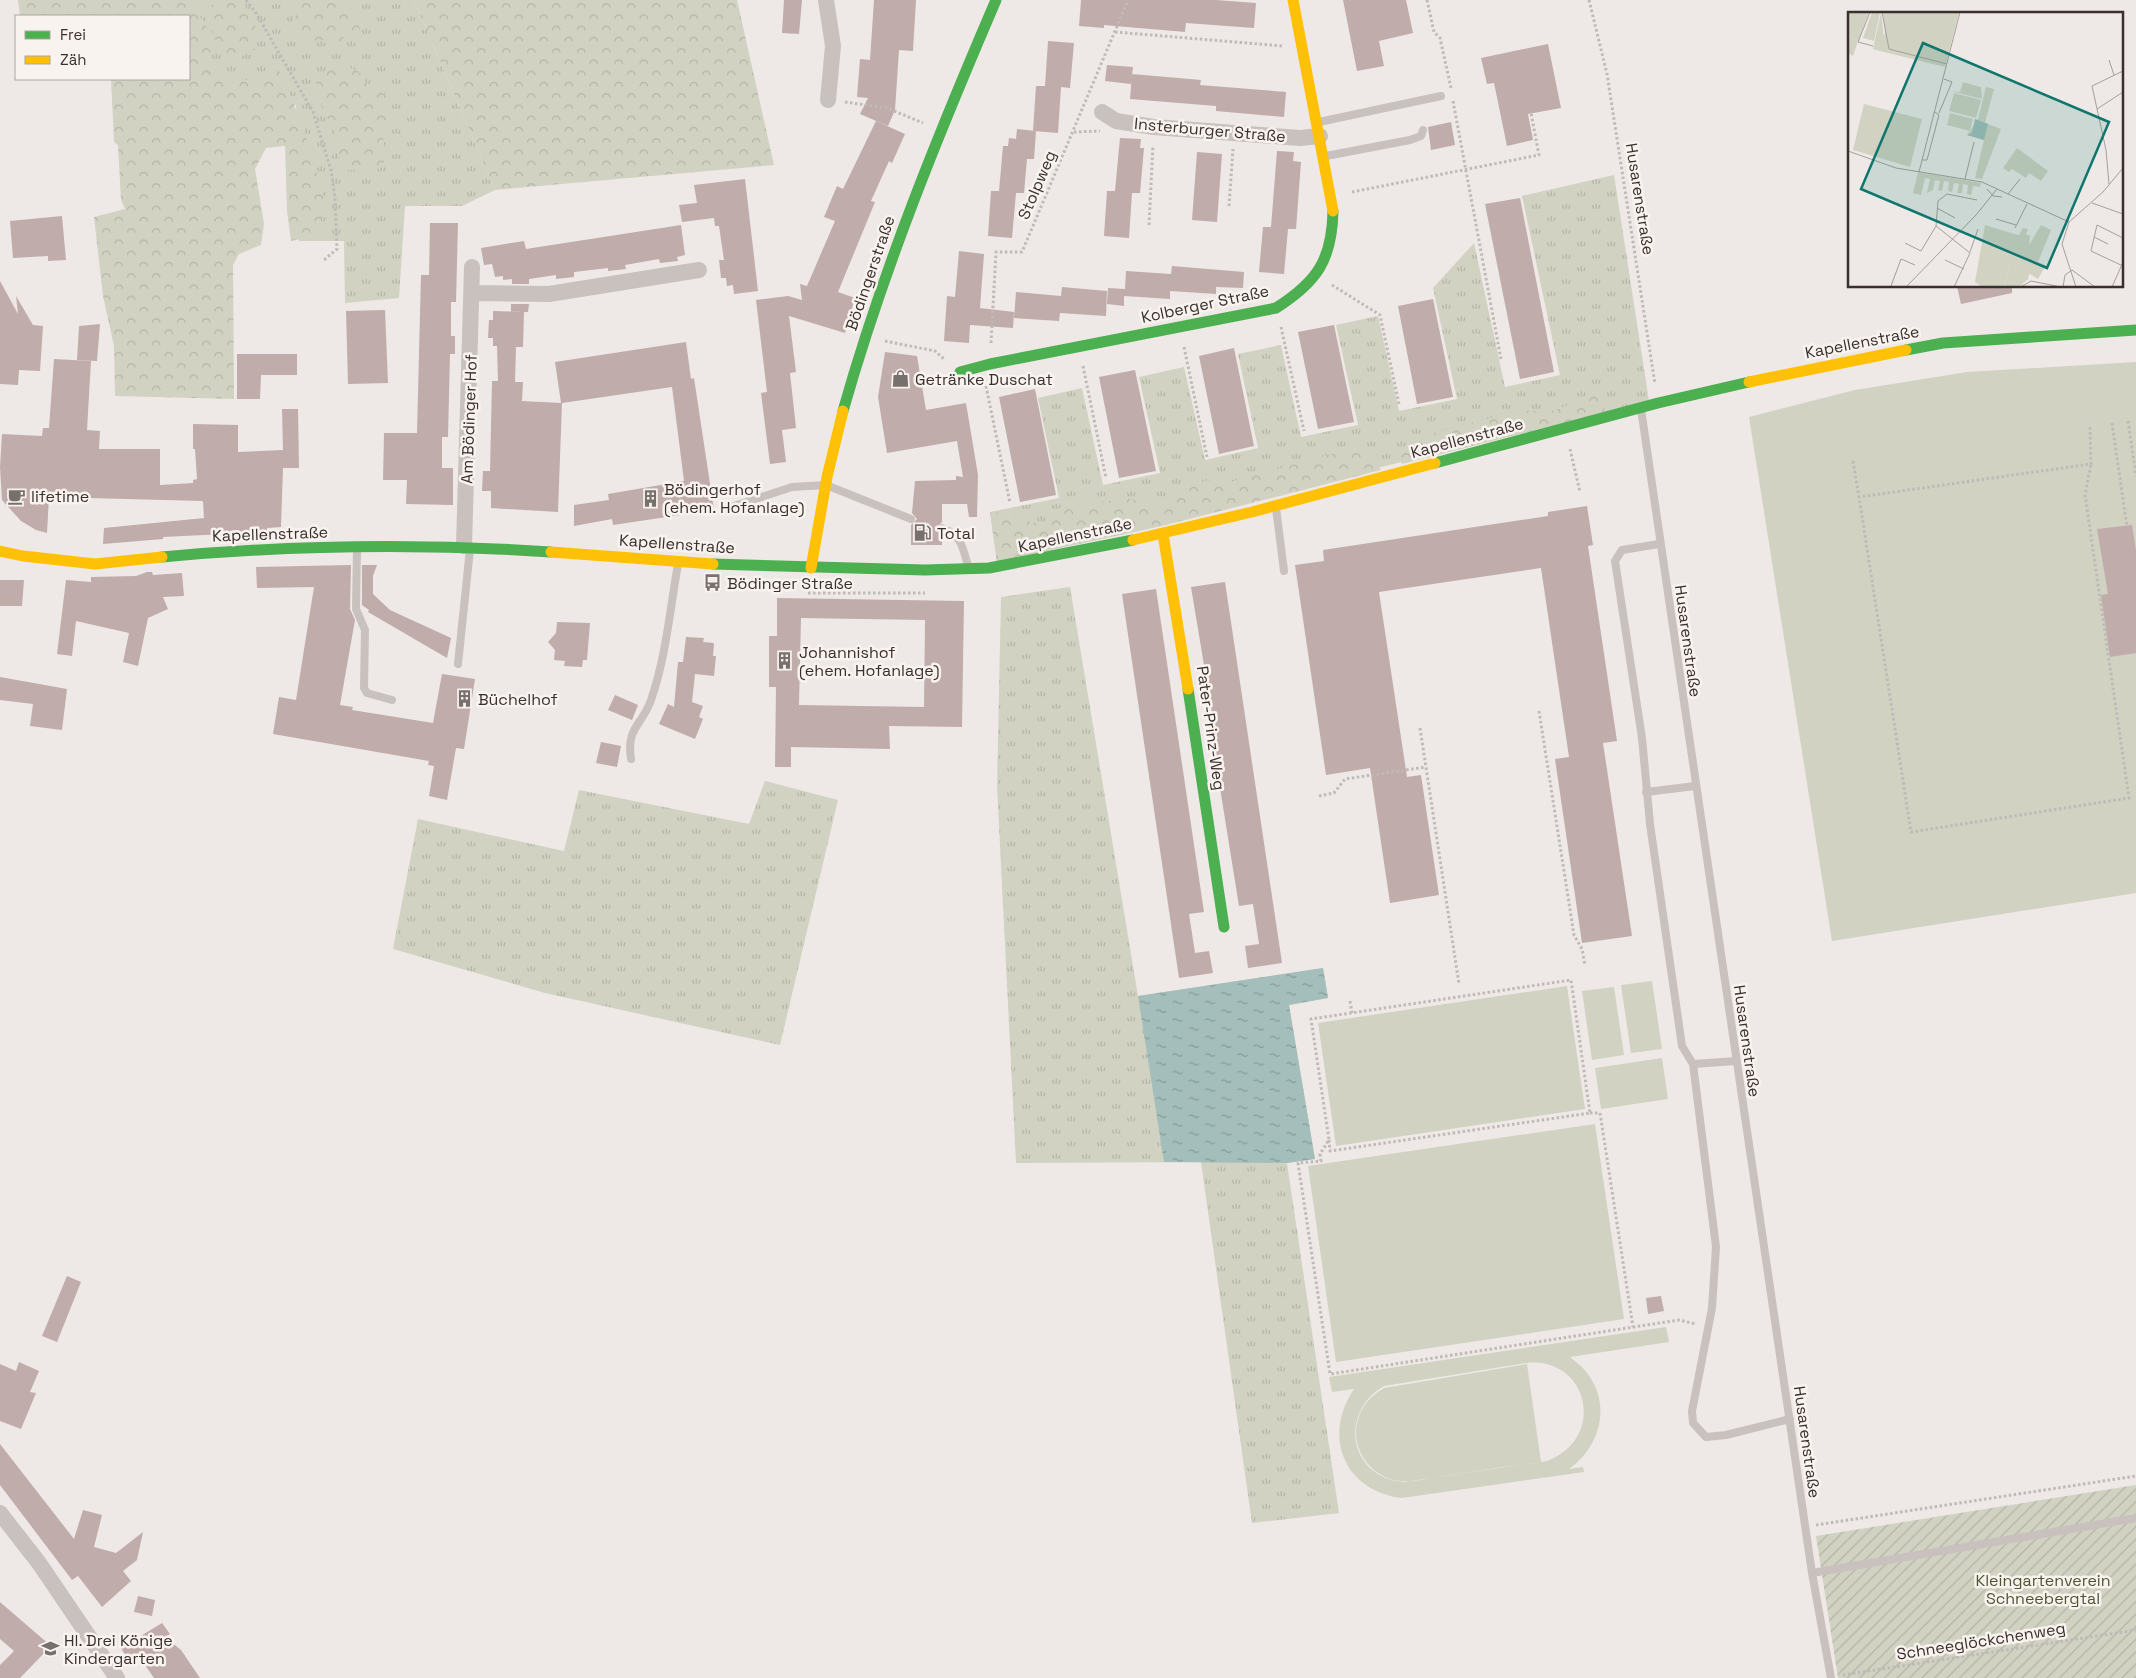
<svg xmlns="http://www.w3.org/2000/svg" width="2136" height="1678" font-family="'Space Grotesk',sans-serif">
  <defs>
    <pattern id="grass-tufts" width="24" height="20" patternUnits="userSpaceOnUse" patternTransform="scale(1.25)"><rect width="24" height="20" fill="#d1d2c2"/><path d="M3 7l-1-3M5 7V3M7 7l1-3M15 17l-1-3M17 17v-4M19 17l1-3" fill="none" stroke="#b4b5a7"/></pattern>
    <pattern id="forest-crowns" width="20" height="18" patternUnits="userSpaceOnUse" patternTransform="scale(1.25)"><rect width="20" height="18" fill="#d1d2c2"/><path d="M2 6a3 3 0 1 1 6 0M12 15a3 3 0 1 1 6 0" fill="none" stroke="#b4b5a7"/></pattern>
    <pattern id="garden-furrows" width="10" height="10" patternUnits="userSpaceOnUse" patternTransform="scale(1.25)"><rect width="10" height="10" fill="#d1d2c2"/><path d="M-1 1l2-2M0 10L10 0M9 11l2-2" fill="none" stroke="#b4b5a7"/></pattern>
    <pattern id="water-ripples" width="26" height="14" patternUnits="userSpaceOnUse" patternTransform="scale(1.25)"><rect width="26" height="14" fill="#a4bebb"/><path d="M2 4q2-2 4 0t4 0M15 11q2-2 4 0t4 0" fill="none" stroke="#879b98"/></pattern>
  </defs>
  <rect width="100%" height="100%" fill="#eee9e6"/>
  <!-- grass -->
  <path fill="url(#grass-tufts)" d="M174,0H414L495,190L462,206H405L399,298L345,303L344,241H299L296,105L198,110L189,16Z
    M1614,175L1649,401L997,562L990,512L1059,498L1038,398L1082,388L1103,485L1160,473L1139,377L1184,367L1205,460L1258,448L1238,354L1281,345L1301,437L1358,425L1336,325L1378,316L1399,411L1457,399L1433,288L1474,243L1505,387L1560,375L1522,196Z
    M1070,587L1138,996L1323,968L1328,998L1289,1005L1315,1159L1287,1163L1339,1513L1252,1523L1201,1162L1016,1163L997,786L1001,597Z
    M765,781L838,800L780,1045L545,993L393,949L418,819L564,851L579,790L749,824Z"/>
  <!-- forest -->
  <path fill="url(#forest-crowns)" d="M18,0H192L198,13L208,29L209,47L215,69L221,77C237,74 232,79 244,80C255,81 266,73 275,69L282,73L304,131L324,197L319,235L291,241L287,211L285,146L266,148L255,169L264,224L261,245L239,254L233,265L234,399L115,396L114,346L103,296L94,217L125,209L121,200L118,145L114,142L111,79H189V16H20Z
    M213,0H241L244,3L258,33L255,49C233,66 216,53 212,27C211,18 214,9 213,0Z
    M294,0H345L347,9L355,13L361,33L355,38L349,32L341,33L346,44L338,48L325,40L307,41L292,22L299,9Z
    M414,0H737L774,165L495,190Z
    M349,67L358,71L368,86L386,94L388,117L383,138L386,156L382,167L374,170H348L339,163V142L317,97L316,77L328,70Z
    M1596,394L1606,412L1402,464L1398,457L1429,434L1521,410L1550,412Z
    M1354,448L1377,463L1381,470L1162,526L997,562L990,512L1022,514L1031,523L1051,521L1061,506L1129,499L1161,505C1181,492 1201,473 1226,483Z"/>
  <!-- garden -->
  <path fill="url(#garden-furrows)" d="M2136,1485V1678H1838L1816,1536Z"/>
  <!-- pitch -->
  <path fill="#d1d2c2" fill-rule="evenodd" d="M2136,362V893L1832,941L1749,417L1855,390L1967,372Z
    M1652,981L1662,1049L1631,1053L1621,985Z
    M1567,986L1585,1109L1336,1146L1318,1023Z
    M1614,987L1624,1055L1592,1060L1582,991Z
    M1662,1058L1668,1099L1601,1109L1595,1068Z
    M1595,1124L1624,1319L1336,1362L1308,1166Z
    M1666,1327L1669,1342L1570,1357C1576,1362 1583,1367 1587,1373C1612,1405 1600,1447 1569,1469L1583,1467L1584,1472L1402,1498C1344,1491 1322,1436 1354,1389L1332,1392L1329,1377ZM1526,1363C1589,1356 1607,1439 1547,1461L1404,1482C1349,1478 1338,1413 1384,1386Z
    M1527,1364L1541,1462C1509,1466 1476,1471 1443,1476C1428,1478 1410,1484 1394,1480C1373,1475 1357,1456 1356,1434C1356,1413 1367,1398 1384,1388Z"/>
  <!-- water -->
  <path fill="url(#water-ripples)" d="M1323,968L1328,998L1289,1005L1315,1159L1287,1163L1164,1162L1138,996Z"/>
  <!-- building -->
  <path fill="#c0acaa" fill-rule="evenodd" d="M784,0H802L799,34L782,33Z
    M874,0H916L913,51L899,50L895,110L888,126L860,114L868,98L857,97L860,59L870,60Z
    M1081,0H1216L1256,3L1254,28L1186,23L1185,32L1104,25V28L1079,26Z
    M1343,0H1406L1413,33L1379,41L1384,66L1357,71Z
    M1048,41L1074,43L1070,88L1061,87L1058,133L1033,131L1036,86H1045Z
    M1548,44L1561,108L1528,114L1533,140L1507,146L1494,83L1487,84L1481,58Z
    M1107,65L1133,67L1131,84L1105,81Z
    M1132,74L1201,80L1200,85L1286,92L1284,117L1216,111V106L1130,99Z
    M876,121L905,134L892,163L889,161L871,201L875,202L838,292L855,298L852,308L845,333L789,316L796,372L790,373L796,428L782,430L786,462L770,464L761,393L767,392L756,300L788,296L802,300L800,284L807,286L835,221L824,217L837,186L843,189Z
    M1451,122L1455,145L1431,150L1428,127Z
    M1017,129L1036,131L1034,159H1027L1024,193H1016L1012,238L988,236L991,191H999L1003,146H1008L1009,138L1016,139Z
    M1120,138L1141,139L1140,148H1144L1140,193H1132L1129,238L1104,236L1107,191H1115Z
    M1277,151L1294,152L1293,161L1301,162L1296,229H1288L1284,274L1259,272L1263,227H1271Z
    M1197,152L1222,154L1217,222L1192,220Z
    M745,179L758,291L734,294L733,285L727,286L726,278H721L719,260H724L719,226H715L714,218L682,222L679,205L697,203L694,185Z
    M1520,198L1554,372L1520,379L1485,204Z
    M62,216L66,260L48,261V256L13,258L10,221Z
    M430,223H458L456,302H451V336H455V354H450L448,437H442V468H453V505L406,504L407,480H383L384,433H417L421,275H429Z
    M681,225L685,255L677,257L678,261L660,263L659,259L625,265L626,269L608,271V268L574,272V277L556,279V275L529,279V284H512V279L503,280V276L495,277L492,264L484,265L481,248L524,241L526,249Z
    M959,251L984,254L980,308L1014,312L1013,328L970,325L969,343L944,341L947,296L955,297Z
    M1172,266L1244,272L1243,288L1216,287V294L1170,291V299L1124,296V306L1107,304L1108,288L1125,289L1126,271L1171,274Z
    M0,281L18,314L16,296L33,325L43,326L40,371L19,370L18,385L0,384Z
    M1957,286H2012V293L1961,304Z
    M1062,287L1107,291L1106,316L1060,313L1059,321L1014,318L1016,292L1061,296Z
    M1433,299L1453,397L1417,404L1398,306Z
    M511,304H529L528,312H511Z
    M385,310L388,383L348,384L346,311Z
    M493,311L524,312L523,347H516L515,382H523L522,401L561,403L555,362L686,342L691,379L694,378L714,510L613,525L612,519L574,526V505L609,500L608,494L684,481L672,387L562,403L558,512L491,508V491H482L483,471H490L492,381H498L497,346H493V338H488L489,320H493Z
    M100,324L97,361L77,360L79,326Z
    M1334,325L1354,422L1318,429L1298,332Z
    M1234,348L1254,446L1219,454L1199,356Z
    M885,352L917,356L926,410L966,403L978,475L977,517H969L967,504H942V522L936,528L942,534V545H911V525L917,519L912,513L915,481L956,480V476L963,477L957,441L887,453L878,397Z
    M237,354H297V375H261L260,399H237Z
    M54,359L91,361L87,430L100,431L99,449H160V485L193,483V480L197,479L195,449H193V424L238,425V452L283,450L282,409H298L299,468H283L281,527L267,528V532L163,537V539L103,544L104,528L204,518L203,501L49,497L47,533L36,530L21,521L2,500L0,467L2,434L42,436L43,428H49Z
    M1135,370L1156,471L1119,478L1099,377Z
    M1035,389L1056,495L1020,502L999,397Z
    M1587,506L1593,545L1588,546L1617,741L1603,743L1632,936L1582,943L1555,759L1569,757L1541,568L1379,592L1407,777L1421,775L1439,895L1390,903L1370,768L1326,775L1295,565L1324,561L1323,550L1548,516V512Z
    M2132,525L2136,550V653L2110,657L2101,595L2108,594L2097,529Z
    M351,565L350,609L355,620L340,705L353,707L352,710L433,723L442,674L475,679L464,749L456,748L447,800L429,796L434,766L428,765L429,761L273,734L279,697L296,700L314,587L257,588L256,567Z
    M362,565H377L373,576V594L390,610L451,638L447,658L368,612L369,610L362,605Z
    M147,572H152L153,575L182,573L184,596L163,597L168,609L148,618L138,666L123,662L129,633L76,621L72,656L57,654L66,580L91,582V577L136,576Z
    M0,580H24L22,606H0Z
    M1225,582L1282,963L1248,968L1245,946L1259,944L1253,904L1239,906L1211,732L1215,731L1191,587Z
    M1156,589L1204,912L1189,914L1195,953L1209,951L1213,973L1179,978L1122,594Z
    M777,598L964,601L962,727L889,726L890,749L791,747V767H775L776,687H769V636H777ZM801,618L925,620L924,707L799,705Z
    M557,622L590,623L587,660H583L582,667L564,666L565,661L554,660L555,650L548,642L556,633Z
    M686,637L704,638L703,642L714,643L713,656H716L714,676L695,674L692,702L703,706L699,717L703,719L695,739L659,724L668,704L674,707L678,662H683Z
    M0,677L67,689L62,730L30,726L33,704L0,700Z
    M615,695L638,705L632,720L608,710Z
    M601,742L621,746L617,767L596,763Z
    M67,1276L81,1282L57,1342L42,1336Z
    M1661,1296L1664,1311L1648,1314L1646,1298Z
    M19,1362L39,1371L30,1392L36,1393L21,1429L0,1421V1364L16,1371Z
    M0,1444L74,1539L83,1510L102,1515L94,1547L116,1553L143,1532L137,1560L123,1571L131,1581L102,1607L78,1576L72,1580L0,1485Z
    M138,1596L155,1600L152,1616L134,1612Z
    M0,1602L51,1646L20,1678H0V1665L14,1651L0,1639Z
    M162,1623L170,1634L165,1637L181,1650L200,1678H154L138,1655L129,1661L121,1648Z"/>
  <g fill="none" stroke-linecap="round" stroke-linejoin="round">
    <!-- path -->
    <path stroke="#c0bab7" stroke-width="3" stroke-dasharray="2.5 2.5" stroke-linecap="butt" d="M246,0L256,13L313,112L331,170L335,198L337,249L324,260
      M1427,0L1434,32L1440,38L1451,88
      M1589,0L1607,74L1655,384
      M1115,32L1283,46
      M1453,101L1501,359
      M845,102L887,108L923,123
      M1074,132L1100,131
      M1352,192L1539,155L1531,113
      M1229,206L1233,149
      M1149,225L1153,145
      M1332,285L1380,315L1399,404
      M1281,327L1304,431
      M885,341L935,351L944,359
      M991,343L996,252H1022L1128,0
      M1184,347L1207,457
      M1083,366L1106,478
      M986,386L1010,503
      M2128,421L2136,476
      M2112,423L2127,527
      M2090,427L2091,464L1859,497L1911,832L2129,798L2085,495L2091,464
      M1570,449L1580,492
      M1853,461L1859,497
      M808,593H925
      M1539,711L1574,935L1582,949L1585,965
      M1420,728L1459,984
      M1319,796L1334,793L1345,779L1426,767
      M1350,1001L1352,1013
      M1590,1113H1600L1633,1327
      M1329,1140L1330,1151L1590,1113L1571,980L1311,1019L1329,1140L1320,1154L1321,1161L1298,1163L1330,1374L1679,1320L1696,1324
      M1816,1525L2136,1476
      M1843,1675L2136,1630"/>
    <!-- lane -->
    <path stroke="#c8c1be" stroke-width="8" d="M1319,122L1441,96
      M1326,156L1410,140L1421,136L1423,130
      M1641,409L1812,1573L1831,1678
      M728,508L792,487L826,485L911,519
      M1276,508L1284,571
      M942,528C961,534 963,548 968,566
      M1659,544L1622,550L1615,561L1642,738L1650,824L1682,1046L1693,1064L1736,1061
      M357,549L356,609L365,630L364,688L367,693L392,700
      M458,664L470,549
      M631,759C626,727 642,726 651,700C666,657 670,609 678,564
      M1646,792L1695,786
      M1693,1064L1716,1247L1712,1308L1692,1411L1693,1423L1706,1437L1726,1435L1790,1419
      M1812,1573L2136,1518"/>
    <!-- street -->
    <path stroke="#c8c1be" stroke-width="16" d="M826,0L833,46L828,100
      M1102,112L1116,121L1154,127L1300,138L1320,136
      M473,293L549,294L699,270
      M464,546L472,267
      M0,1513L39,1563L117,1678"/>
    <!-- fast -->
    <path stroke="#4caf50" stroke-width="11" d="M1906,350L1943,343L2136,330
      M960,372L990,364L1276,308C1317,282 1332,260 1333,211
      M843,411C883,270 938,135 996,0
      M1435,463L1658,403L1749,382
      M162,557C291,545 421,543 551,552
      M713,564L925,570L989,568L1133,540
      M1188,689L1224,927"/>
    <!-- slow -->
    <path stroke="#ffc107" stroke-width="11" d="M1293,0L1333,211
      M1749,382L1906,350
      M1163,534L1188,689
      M1133,540L1252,512L1435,463
      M0,551L23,556L95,564L162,557
      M551,552L713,564
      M811,568L827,477L843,411"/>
  </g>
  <!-- icons -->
  <defs>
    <symbol id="shop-bare" viewBox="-9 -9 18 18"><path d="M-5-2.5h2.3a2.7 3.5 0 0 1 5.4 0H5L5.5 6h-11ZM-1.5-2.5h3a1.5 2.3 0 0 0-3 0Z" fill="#78706d" stroke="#f9f3ef" stroke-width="2.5" paint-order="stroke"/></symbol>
    <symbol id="cafe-bare" viewBox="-9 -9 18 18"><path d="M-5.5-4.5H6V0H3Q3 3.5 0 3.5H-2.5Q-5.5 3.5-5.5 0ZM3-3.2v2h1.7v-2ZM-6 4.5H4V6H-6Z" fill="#78706d" stroke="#f9f3ef" stroke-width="2.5" paint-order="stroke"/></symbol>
    <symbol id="building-bare" viewBox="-9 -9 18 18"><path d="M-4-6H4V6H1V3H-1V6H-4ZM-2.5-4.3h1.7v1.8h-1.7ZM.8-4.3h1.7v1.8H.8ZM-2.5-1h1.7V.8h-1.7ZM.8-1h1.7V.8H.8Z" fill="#78706d" stroke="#f9f3ef" stroke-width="2.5" paint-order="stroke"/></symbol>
    <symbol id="fuel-bare" viewBox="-9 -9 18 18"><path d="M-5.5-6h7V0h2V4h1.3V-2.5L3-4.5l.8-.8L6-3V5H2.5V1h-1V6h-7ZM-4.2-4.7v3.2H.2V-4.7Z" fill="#78706d" stroke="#f9f3ef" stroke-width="2.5" paint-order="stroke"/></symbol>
    <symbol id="bus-bare" viewBox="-9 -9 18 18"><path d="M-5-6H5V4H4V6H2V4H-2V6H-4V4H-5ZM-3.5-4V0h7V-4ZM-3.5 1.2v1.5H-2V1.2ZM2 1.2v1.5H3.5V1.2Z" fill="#78706d" stroke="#f9f3ef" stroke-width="2.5" paint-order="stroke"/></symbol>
    <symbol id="school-bare" viewBox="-9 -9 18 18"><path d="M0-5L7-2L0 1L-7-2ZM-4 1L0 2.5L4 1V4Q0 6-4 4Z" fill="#78706d" stroke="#f9f3ef" stroke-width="2.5" paint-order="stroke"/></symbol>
  </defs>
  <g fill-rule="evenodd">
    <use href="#shop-bare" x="888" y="366" width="25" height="25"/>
    <use href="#cafe-bare" x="4" y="484" width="25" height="25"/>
    <use href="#building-bare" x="638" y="486" width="25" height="25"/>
    <use href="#fuel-bare" x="910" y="520" width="25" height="25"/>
    <use href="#bus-bare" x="700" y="570" width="25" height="25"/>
    <use href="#building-bare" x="772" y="648" width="25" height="25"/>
    <use href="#building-bare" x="452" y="686" width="25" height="25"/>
    <use href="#school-bare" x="38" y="1636" width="25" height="25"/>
  </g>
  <g text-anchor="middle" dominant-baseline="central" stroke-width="5" stroke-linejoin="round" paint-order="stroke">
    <!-- street labels -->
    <g font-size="16" fill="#392f2c" stroke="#f9f3ef">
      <text transform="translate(1210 130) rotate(5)">Insterburger Straße</text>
      <text transform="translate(1037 185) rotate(-67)">Stolpweg</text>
      <text transform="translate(1640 199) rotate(81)">Husarenstraße</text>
      <text transform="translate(870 273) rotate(-71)">Bödingerstraße</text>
      <text transform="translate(1205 304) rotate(-12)">Kolberger Straße</text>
      <text transform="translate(1862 342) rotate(-11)">Kapellenstraße</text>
      <text transform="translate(469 419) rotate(-88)">Am Bödinger Hof</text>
      <text transform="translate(1467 438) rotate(-15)">Kapellenstraße</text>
      <text transform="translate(270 534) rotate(-2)">Kapellenstraße</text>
      <text transform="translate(1075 535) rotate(-12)">Kapellenstraße</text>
      <text transform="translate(677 544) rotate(4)">Kapellenstraße</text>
      <text transform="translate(1688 641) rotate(82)">Husarenstraße</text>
      <text transform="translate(1211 728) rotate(82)">Pater-Prinz-Weg</text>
      <text transform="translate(1747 1041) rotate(82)">Husarenstraße</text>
      <text transform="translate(1807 1442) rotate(82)">Husarenstraße</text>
      <text transform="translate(1981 1641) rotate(-9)">Schneeglöckchenweg</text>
    </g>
    <!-- poi labels -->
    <g font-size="16" fill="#392f2c" stroke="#f9f3ef" text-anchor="start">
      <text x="915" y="379">Getränke Duschat</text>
      <text x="664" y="489">Bödingerhof<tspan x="664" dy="18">(ehem. Hofanlage)</tspan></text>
      <text x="31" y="496">lifetime</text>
      <text x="937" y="533">Total</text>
      <text x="727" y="583">Bödinger Straße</text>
      <text x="799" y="652">Johannishof<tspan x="799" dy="18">(ehem. Hofanlage)</tspan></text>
      <text x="478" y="699">Büchelhof</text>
      <text x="64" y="1640">Hl. Drei Könige<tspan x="64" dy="18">Kindergarten</tspan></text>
    </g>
    <!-- park labels -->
    <g font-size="16" fill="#4d5533" stroke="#f9f3ef">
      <text x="2043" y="1580">Kleingartenverein<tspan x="2043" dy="18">Schneebergtal</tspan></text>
    </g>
  </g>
  <!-- overview -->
  <g transform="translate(1848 12)">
    <rect width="275" height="275" fill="#eee9e6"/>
    <path d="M24,0H32L26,29L15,26ZM138,75L146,77L137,111L153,117L134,167L127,166L136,128L119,123L130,107ZM169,136L200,159L193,169L181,161L178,166L164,157L161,160L155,156ZM70,160L133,171L132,175L125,174L123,183L119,182L120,173L115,172L114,181H109L111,172L106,171L104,180L100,179L101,170L96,169L94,179L90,178L92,169L87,168L85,178L79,181L82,167L77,166L73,183L65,181ZM175,216L180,217L178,222L182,224L177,236L186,239L180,267L172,275H156L163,248V221L171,223Z" fill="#d1d2c2"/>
    <path d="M33,0L36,27L32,39L25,37ZM0,24L10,29L5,44L0,41ZM137,213L163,221V248L156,275H134L127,270ZM193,213L203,218L190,250L198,253L190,267L180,261L182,248L179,249L178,244L183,242L177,237L180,224L182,225L181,233Z" fill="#d1d2c2"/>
    <path d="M0,0H21L10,29L0,24ZM35,0H111L97,55L32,39L37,20Z" fill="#d1d2c2"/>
    <path d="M115,70L133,75L134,87L103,79L112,80ZM106,81L133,88L128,106L101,99ZM16,92L74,107L62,155L5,138ZM102,101L125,107L122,119L99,113Z" fill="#d1d2c2"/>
    <path d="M127,107L140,112L136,128L119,123L124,121Z" fill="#a4bebb"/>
    <path fill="none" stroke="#a69f9c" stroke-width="1" d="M22,0L10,30L25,34M34,0L41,37L99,52M261,48L266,63M249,97L275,80M91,101L104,70L96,67M0,139L48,156L134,170L221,210L255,180L275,156M74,148H79L91,103L87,100M71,160L112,0M117,167L126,130M261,172L258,138L244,74L275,59M139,177L145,184L154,185M160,182L172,167M244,191L275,202M89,196L107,206M148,207L168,213M221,210L214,232L228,275M167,216L179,192M246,225L260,232M275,226L249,213L243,239L275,254M57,231L73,239L88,214M122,240L130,217M97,248L116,257M45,275L43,274L53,247L67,253M58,275L128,203L149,177M106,275L122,241L88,214L90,189L99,182L129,188M173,275L183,269L213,275M215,275L217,263L224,258L247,275M264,275L275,250"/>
    <path fill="#0f766e" fill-opacity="0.15" stroke="#0f766e" stroke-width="2.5" d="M75,31L261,110L199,256L13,177Z"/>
    <rect width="275" height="275" fill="none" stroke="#392f2c" stroke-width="2.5"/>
  </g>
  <!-- legend -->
  <rect x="15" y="15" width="175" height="65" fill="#f9f3ef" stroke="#aca5a1"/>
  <rect x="25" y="31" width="25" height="8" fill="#4caf50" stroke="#aca5a1"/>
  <text x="60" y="40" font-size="15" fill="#392f2c">Frei</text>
  <rect x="25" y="56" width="25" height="8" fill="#ffc107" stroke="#aca5a1"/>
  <text x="60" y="65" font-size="15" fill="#392f2c">Zäh</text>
</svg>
